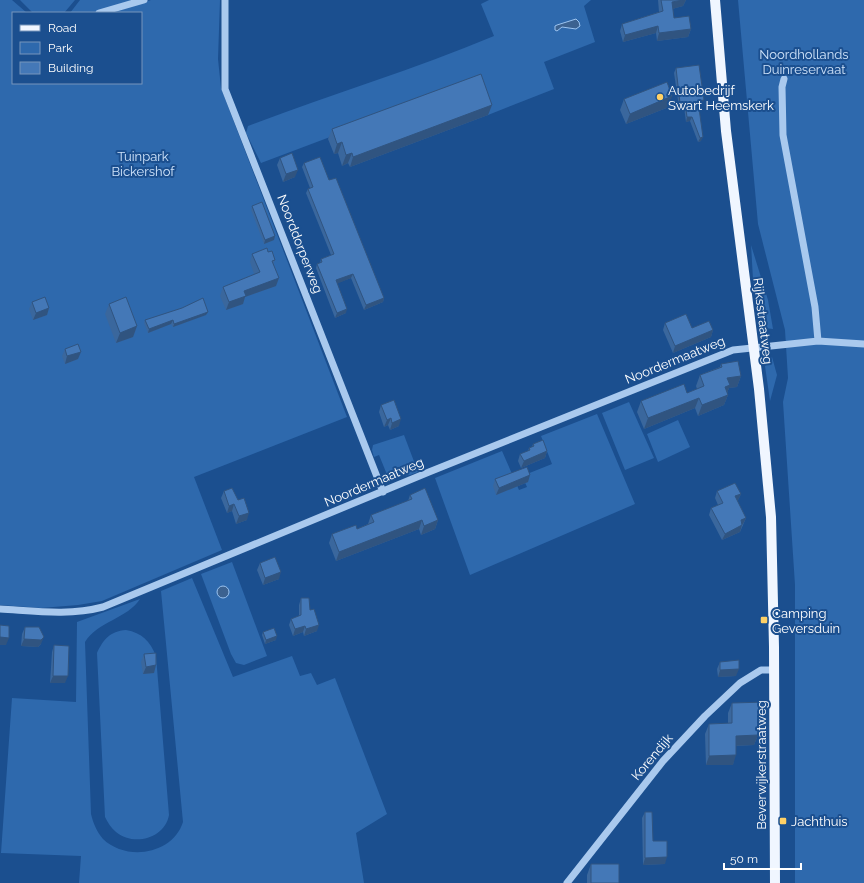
<svg xmlns="http://www.w3.org/2000/svg" width="864" height="883" font-family="Raleway,sans-serif">
  <rect width="100%" height="100%" fill="#1b4f8f"/>
  <!-- green -->
  <path fill="#2e69ad" d="M0,0H12L27,13H13V83H141V13H107L151,0H220L218,59L221,88L347,417L194,477L222,550L102,601L78,605L41,608L0,605Z
    M20,0H75L64,13H33Z
    M80,0H135L92,13H70Z
    M489,0H591L584,6L595,42L544,62L554,89L488,115L476,82L261,163L246,133L248,126C329,95 413,70 494,36L481,4Z
    M738,0H864V883H795V585L783,402L788,378L785,330L758,224Z
    M751,245L768,300L773,329L765,328C752,308 753,269 751,245Z
    M772,357L777,375L770,401L765,366Z
    M629,402L654,458L625,470L602,413Z
    M597,414L635,504L470,575L435,478L502,451L519,490L527,487L522,476L552,464L541,436Z
    M678,420L690,447L658,462L647,434Z
    M404,435L418,472L410,475L388,477L379,455L374,457L372,450L373,445Z
    M232,562L267,656L244,665L236,663L231,654L201,574Z
    M192,578L233,677L292,656L300,676L311,673L317,685L335,678L387,814L356,833L364,883H79L81,856L1,853L12,698L76,702L77,622L140,599C127,619 98,621 85,642L91,814C93,823 97,832 103,839C127,862 173,854 183,822L161,591Z
    M126,630C142,633 150,641 156,656L169,815C165,838 134,847 116,832C111,828 108,823 105,817L97,653C103,640 110,631 126,630Z"/>
  <!-- water -->
  <path fill="#3c6290" stroke="#9cc4f0" d="M576,19L579,22L580,26L576,29L562,27L557,31L555,30V26L557,25Z
    M217 592a6 6 0 1 1 12 0a6 6 0 1 1-12 0Z"/>
  <g fill="none" stroke-linecap="round" stroke-linejoin="round">
    <!-- minor -->
    <path stroke="#a9c9ee" stroke-width="7" d="M225,0V89L383,492
      M99,13L144,0
      M784,79L782,87L783,135L815,307L818,341
      M0,609C35,611 69,616 103,607L429,472L733,350L818,341L864,344
      M567,883L663,761L705,716L740,683L761,670H774"/>
    <!-- major -->
    <path stroke="#f0f6ff" stroke-width="10" d="M715,0L726,131L759,389L771,517L774,647L775,883"/>
  </g>
  <!-- wall -->
  <path fill="#3a679d" d="M658,0H686L683,6L672,9L674,18L691,29L688,37L657,41L656,33L623,42L620,31L622,24L659,12Z
    M676,68L702,104L699,105L701,141L698,142L690,121L686,122L684,107H679L674,73Z
    M624,99L669,107L626,124L620,110Z
    M492,105L488,115L350,167L348,163L342,166L338,153L334,154L328,139L332,129Z
    M280,158L295,177L283,182L277,165Z
    M304,163L329,180L384,298L383,302L364,310L351,278L337,283L346,313L335,318L316,268L317,264L320,263L321,259L331,255L306,193L308,189L310,188L302,167Z
    M252,206L274,240L264,244L251,210Z
    M268,252L275,260L273,265L276,286L245,297L243,304L226,310L220,296L223,287L254,274L250,262L252,254Z
    M32,302L49,308L47,315L33,320L29,309Z
    M109,304L137,326L133,337L116,343L105,314Z
    M208,312L206,315L173,327L171,324L148,333L144,323L145,320Z
    M665,323L692,328L713,330L711,337L673,353L663,330Z
    M65,349L78,359L65,364L62,356Z
    M721,364L741,376L737,387L729,388L727,393L728,395L724,405L698,416L695,408L644,429L637,412L641,401L687,393L697,389L696,386L700,375L720,367Z
    M381,405L399,426L390,430L388,425L384,427L379,412Z
    M533,444L547,451L545,458L521,468L518,461L520,454L528,451L529,448L532,447Z
    M530,475L528,482L496,495L493,486L495,479Z
    M224,491L247,520L236,524L232,511L227,513L221,498Z
    M717,491L741,494L738,500L737,501L746,518L740,532L722,540L709,515L711,508L718,505L715,498Z
    M410,495L438,520L435,529L421,535L419,529L336,561L329,543L332,534L357,529L368,524L371,515L408,501Z
    M260,563L279,579L263,585L257,570Z
    M301,598L310,610L317,631L304,636L303,632L293,636L289,625L291,619L299,616V605Z
    M25,627L41,644L38,647L21,646L22,634Z
    M263,632L276,640L265,644L262,635Z
    M54,645L65,683H50L52,652Z
    M144,654L154,673L143,674L141,662Z
    M720,662L736,676L718,677L717,669Z
    M732,703L763,712L758,716V735L754,745L736,746L733,765H706L705,734L709,724L728,723V713Z
    M645,812L653,841L665,864L643,865L642,818Z
    M591,864L619,883H587V875Z"/>
  <!-- shaded-wall -->
  <path fill="#305480" d="M683,0H686L683,6L669,10L672,2Z
    M658,26L656,33L623,42L625,35Z
    M691,29L688,37L657,41L659,33Z
    M672,96L669,107L626,124L630,114Z
    M704,100L702,104L696,105L698,101Z
    M685,102L684,107H679L680,103Z
    M492,105L488,115L350,167L353,157Z
    M687,117H692L690,121L686,122Z
    M703,137L701,141L698,142L700,138Z
    M342,142L338,153L334,154L337,144Z
    M352,153L348,163L342,166L346,155Z
    M298,170L295,177L283,182L286,174Z
    M275,236L274,240L264,244L265,240Z
    M353,274L351,278L334,285L336,280Z
    M279,278L276,286L245,297L243,304L226,310L229,302L244,291Z
    M384,298L383,302L364,310L366,305Z
    M49,308L47,315L33,320L36,313Z
    M347,309L346,313L335,318L337,313Z
    M208,312L206,315L173,327L174,324Z
    M173,320L171,324L148,333L149,329Z
    M137,326L133,337L116,343L120,333Z
    M713,330L711,337L673,353L675,346Z
    M81,352L78,359L65,364L67,356Z
    M741,376L737,387L729,388L726,395H728L724,405L698,416L702,405L727,378Z
    M699,398L695,408L644,429L648,418Z
    M391,418L388,425L384,427L387,420Z
    M401,419L399,426L390,430L392,423Z
    M547,451L545,458L521,468L524,461Z
    M530,475L528,482L496,495L499,488Z
    M741,494L738,500L733,503L735,496Z
    M234,504L232,511L227,513L229,506Z
    M249,513L247,520L236,524L239,516Z
    M746,518L743,524L738,527L741,520Z
    M422,520L419,529L336,561L339,552Z
    M438,520L435,529L421,535L424,526Z
    M742,525L740,532L722,540L725,534Z
    M281,572L279,579L263,585L265,578Z
    M319,625L317,631L304,636L306,629Z
    M305,626L303,632L293,636L295,629Z
    M277,636L276,640L265,644L266,640Z
    M0,637L9,638L6,645H0Z
    M44,637L41,644L38,647L21,646L24,639Z
    M156,665L154,673L143,674L146,667Z
    M739,669L736,676L718,677L720,670Z
    M53,676H68L65,683H50Z
    M766,702L763,712L756,718L759,708Z
    M758,735L754,745L732,746L736,736Z
    M736,755L733,765H706L709,756Z
    M667,857L665,864L643,865L645,858Z"/>
  <!-- building -->
  <path fill="#4478b7" stroke="#305480" d="M661,0H683L672,2L674,18L689,16L691,29L659,33L658,26L625,35L622,24L663,11Z
    M699,65L704,100L698,101L703,137L700,138L692,117H687L685,102L680,103L676,68Z
    M481,74L492,105L353,157L352,153L346,155L342,142L337,144L332,129Z
    M667,82L672,96L630,114L624,99Z
    M292,153L298,170L286,174L280,158Z
    M320,157L329,180L336,178L384,298L366,305L353,274L336,280L347,309L337,313L317,264L322,262L321,259L334,254L308,189L313,187L304,163Z
    M262,202L275,236L265,240L252,206Z
    M267,248L268,252L272,251L275,260L272,261L279,278L244,291L246,296L229,302L223,287L260,272L252,254Z
    M45,297L49,308L36,313L32,302Z
    M126,297L137,326L120,333L109,304Z
    M203,298L208,312L174,324L173,320L149,329L145,320L182,308Z
    M686,314L692,328L709,321L713,330L675,346L665,323Z
    M78,344L81,352L67,356L65,349Z
    M738,361L741,376L727,378L730,385L725,387L728,395L702,405L699,398L648,418L641,401L684,384L687,393L704,386L700,375L722,367L721,364Z
    M394,400L401,419L392,423L391,418L387,420L381,405Z
    M543,440L547,451L524,461L520,454L530,450L529,448L534,446L533,444Z
    M527,467L530,475L499,488L495,479Z
    M735,483L741,494L735,496L746,518L741,520L742,525L725,534L711,508L723,503L717,491Z
    M232,488L238,500L244,498L249,513L239,516L234,504L229,506L224,491Z
    M425,488L438,520L424,526L422,520L339,552L332,534L356,525L357,529L374,522L371,515L412,499L410,495Z
    M275,557L281,572L265,578L260,563Z
    M301,598H309L310,610L314,609L319,625L306,629L305,626L295,629L291,619L301,615Z
    M0,625L9,626V638L0,637Z
    M25,627H39L44,637L41,640L24,639Z
    M274,628L277,636L266,640L263,632Z
    M54,645L69,646L68,676H53Z
    M156,653V665L146,667L144,654Z
    M739,660V669L720,670V662Z
    M766,702L759,708L758,713V735L736,736V755L709,756V724L732,723V703Z
    M645,812H652L653,841H667V857L645,858Z
    M591,864H619V883H591Z"/>
  <!-- markers -->
  <g fill="#ffd166" stroke="#1b4f8f" stroke-width="1.5">
    <circle cx="660" cy="97" r="4"/>
    <rect x="760" y="616" width="8" height="8" rx="2"/>
    <rect x="779" y="817" width="8" height="8" rx="2"/>
  </g>
  <g text-anchor="middle" dominant-baseline="central" stroke-width="4" stroke-linejoin="round" paint-order="stroke">
    <!-- park labels -->
    <g font-size="13" fill="#cfe3fa" stroke="#1b4f8f">
      <text x="804" y="54">Noordhollands<tspan x="804" dy="15">Duinreservaat</tspan></text>
      <text x="143" y="156">Tuinpark<tspan x="143" dy="15">Bickershof</tspan></text>
    </g>
    <!-- poi labels -->
    <g font-size="13" fill="#fff" stroke="#1b4f8f" text-anchor="start">
      <text x="668" y="90">Autobedrijf<tspan x="668" dy="15">Swart Heemskerk</tspan></text>
      <text x="772" y="613">Camping<tspan x="772" dy="15">Geversduin</tspan></text>
      <text x="791" y="821">Jachthuis</text>
    </g>
    <!-- street labels -->
    <g font-size="13" fill="#fff" stroke="#1b4f8f">
      <text transform="translate(300 244) rotate(69)">Noorddorperweg</text>
      <text transform="translate(763 321) rotate(83)">Rijksstraatweg</text>
      <text transform="translate(675 360) rotate(-22)">Noordermaatweg</text>
      <text transform="translate(374 482) rotate(-23)">Noordermaatweg</text>
      <text transform="translate(652 757) rotate(-50)">Korendijk</text>
      <text transform="translate(761 765) rotate(-90)">Beverwijkerstraatweg</text>
    </g>
  </g>
  <!-- legend -->
  <rect x="12" y="12" width="130" height="72" fill="#1b4f8f" stroke="#7695bc"/>
  <rect x="20" y="25" width="20" height="6" fill="#f0f6ff" stroke="#7695bc"/>
  <text x="48" y="32" font-size="12" fill="#ffffff">Road</text>
  <rect x="20" y="42" width="20" height="12" fill="#2e69ad" stroke="#7695bc"/>
  <text x="48" y="52" font-size="12" fill="#ffffff">Park</text>
  <rect x="20" y="62" width="20" height="12" fill="#4478b7" stroke="#7695bc"/>
  <text x="48" y="72" font-size="12" fill="#ffffff">Building</text>
  <!-- scale -->
  <path d="M724 863v6h77v-6" fill="none" stroke="#ffffff" stroke-width="2"/>
  <text x="730" y="863" font-size="12" fill="#ffffff" stroke="#1b4f8f" stroke-width="3" paint-order="stroke">50 m</text>
</svg>
